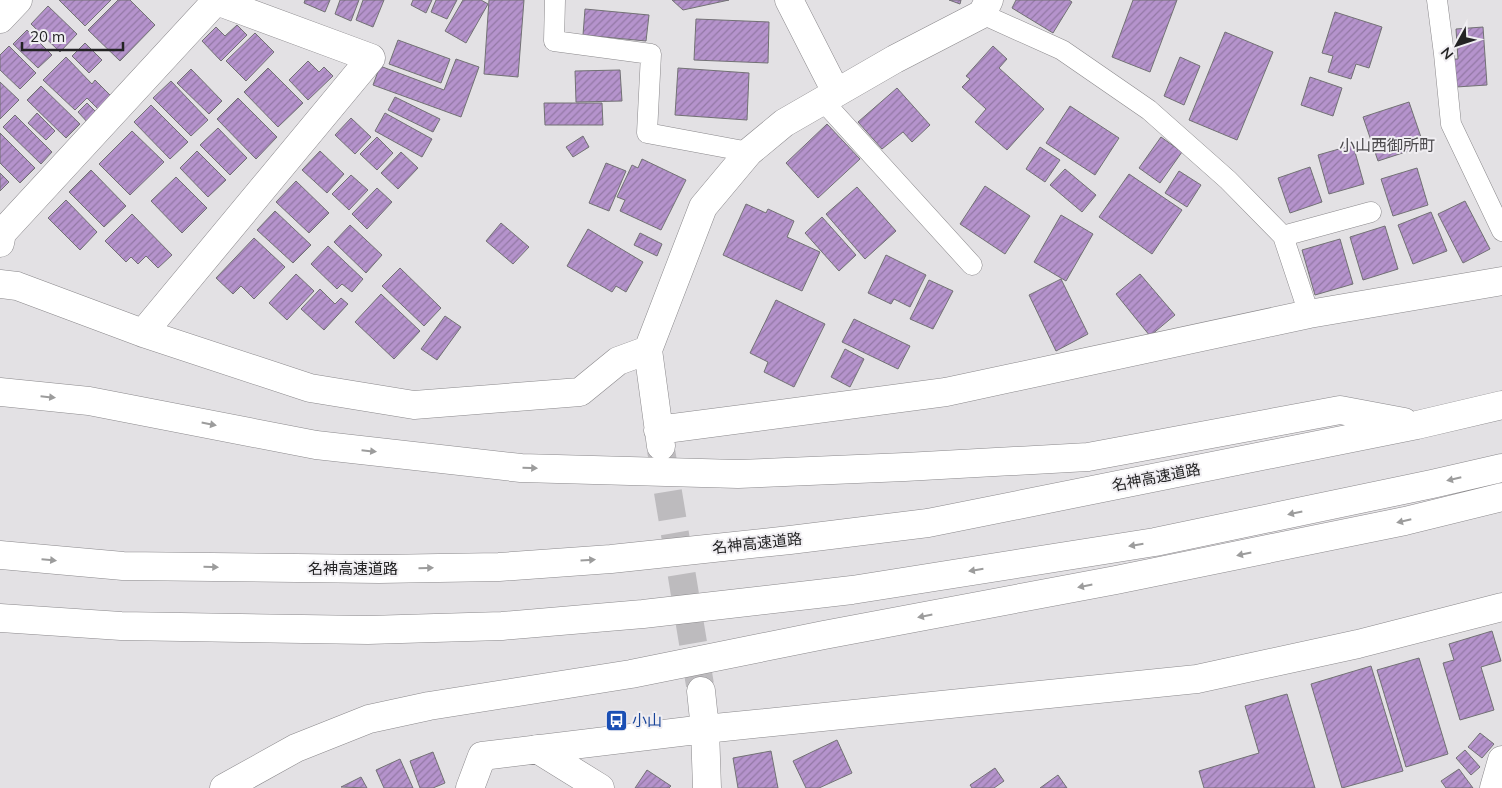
<svg xmlns="http://www.w3.org/2000/svg" width="1502" height="788" font-family="Mulish,'Noto Sans JP',sans-serif">
  <defs>
    <pattern id="building-hatch" width="6" height="6" patternUnits="userSpaceOnUse" patternTransform="scale(1.25)"><rect width="6" height="6" fill="#b593cc"/><path d="M-1 1l2-2M0 6l6-6M5 7l2-2" fill="none" stroke="#9378a5"/></pattern>
  </defs>
  <rect width="100%" height="100%" fill="#e3e1e4"/>
  <!-- building -->
  <path fill="url(#building-hatch)" stroke="#727174" d="M59,0H111L85,26Z
    M118,0H130L155,25L120,61L88,30Z
    M305,0H330L325,12L304,3Z
    M340,0H359L351,21L335,14Z
    M363,0H384L373,27L356,20Z
    M413,0H432L426,13L411,5Z
    M436,0H457L447,19L431,12Z
    M463,0H481L488,4L466,43L445,31Z
    M489,0H524L518,77L484,74Z
    M672,0H729L683,10Z
    M949,0H961L960,4Z
    M1016,0H1069L1072,2L1053,33L1012,8Z
    M1133,0H1177L1150,72L1112,57Z
    M48,6L77,34L60,52L31,24Z
    M585,9L649,15L646,41L583,35Z
    M1335,12L1382,27L1369,68L1356,64L1351,79L1328,72L1333,56L1322,53Z
    M696,19L769,22L768,63L694,60Z
    M237,25L247,35L221,61L202,41L216,27L225,36Z
    M1483,27L1487,85L1456,87L1454,59H1458L1456,29Z
    M27,30L52,55L38,68L13,44Z
    M1225,32L1273,52L1237,140L1189,120Z
    M255,33L274,52L246,81L226,61Z
    M398,40L450,59L441,83L389,64Z
    M85,43L102,60L89,73L72,56Z
    M9,46L36,73L20,89L0,70V55Z
    M993,46L1007,59L999,68L1044,109L1007,150L975,122L986,109L962,87L970,79L966,76Z
    M66,57L92,84L95,80L111,96L98,109L87,98L75,110L43,80Z
    M1180,57L1200,66L1184,105L1164,96Z
    M456,59L479,67L461,117L373,85L380,66L444,90Z
    M308,61L319,72L324,67L333,76L308,100L289,80Z
    M268,68L303,103L278,127L244,92Z
    M678,68L749,73L747,120L675,115Z
    M191,69L222,101L209,114L177,83Z
    M620,70L622,101L576,102L575,71Z
    M1310,77L1342,88L1333,116L1301,105Z
    M171,81L208,120L191,136L153,98Z
    M0,82L19,100L0,119Z
    M41,86L80,124L66,138L27,100Z
    M897,88L930,125L912,142L903,132L882,149L858,122Z
    M395,97L440,119L433,132L388,110Z
    M238,98L277,137L256,159L217,119Z
    M1409,102L1424,146L1378,161L1363,117Z
    M87,103L98,114L89,124L78,112Z
    M544,103H602L603,125H545Z
    M151,105L188,142L170,159L134,122Z
    M1070,106L1119,138L1095,175L1046,143Z
    M37,113L55,131L46,140L28,123Z
    M385,113L432,139L422,157L375,131Z
    M15,115L52,152L41,164L3,127Z
    M351,118L371,137L355,154L335,135Z
    M827,124L860,159L818,198L786,163Z
    M218,128L247,158L230,175L200,145Z
    M132,131L164,162L130,195L99,164Z
    M0,133L35,168L20,183L0,163Z
    M583,136L589,147L573,157L566,147Z
    M377,137L393,153L377,170L360,154Z
    M1161,137L1182,152L1160,183L1139,168Z
    M1353,145L1364,184L1329,194L1318,155Z
    M1040,147L1060,160L1045,182L1026,169Z
    M197,151L226,180L208,197L180,168Z
    M320,151L344,174L327,193L302,170Z
    M401,152L418,168L398,189L381,173Z
    M642,159L686,180L661,230L620,211L625,200L617,197L632,165L638,168Z
    M606,163L626,171L609,211L589,203Z
    M1310,167L1322,202L1290,213L1278,178Z
    M1417,168L1428,205L1393,216L1381,179Z
    M1065,169L1096,195L1082,212L1050,185Z
    M91,170L126,206L104,227L69,192Z
    M1179,171L1201,185L1187,207L1165,193Z
    M0,173L9,182L0,191Z
    M1129,174L1182,210L1152,254L1099,217Z
    M351,175L368,190L349,210L332,194Z
    M176,177L207,208L182,233L151,201Z
    M296,181L329,213L309,233L276,202Z
    M985,186L1030,216L1005,254L960,224Z
    M857,187L896,231L865,259L826,214Z
    M377,188L392,202L367,229L352,214Z
    M66,200L97,232L80,250L48,218Z
    M1465,201L1490,249L1463,263L1438,214Z
    M746,204L766,213L768,209L794,221L787,237L820,252L802,291L723,255Z
    M275,211L311,245L293,263L257,230Z
    M1431,212L1447,251L1413,264L1398,225Z
    M132,214L172,255L158,268L146,256L138,264L131,257L126,262L105,241Z
    M1061,215L1093,234L1066,281L1034,262Z
    M822,217L856,255L839,271L805,233Z
    M501,223L529,247L513,264L486,241Z
    M350,225L382,255L366,273L334,242Z
    M1385,226L1398,269L1363,280L1350,237Z
    M588,229L643,262L626,292L616,286L612,292L567,266Z
    M640,233L662,244L657,256L634,245Z
    M254,238L285,267L254,299L241,286L233,294L216,278Z
    M1340,239L1353,284L1315,295L1302,250Z
    M328,246L363,279L352,292L342,284L337,289L311,264Z
    M886,255L926,275L910,307L894,299L891,304L868,293Z
    M400,268L441,308L424,326L382,286Z
    M296,274L314,291L287,320L269,303Z
    M1140,274L1175,315L1150,336L1116,294Z
    M1061,279L1088,334L1056,351L1029,295Z
    M929,280L953,291L933,329L910,319Z
    M320,289L335,304L341,298L348,304L324,330L301,309Z
    M381,294L420,331L394,359L355,322Z
    M776,300L825,324L794,387L764,372L768,362L750,353Z
    M445,316L461,327L437,360L421,349Z
    M854,319L910,346L898,369L842,342Z
    M845,349L864,359L850,387L831,377Z
    M1492,631L1501,661L1481,667L1494,710L1460,720L1443,663L1454,660L1449,644Z
    M1419,658L1448,754L1406,767L1377,670Z
    M1371,666L1403,771L1342,788L1311,684Z
    M1287,694L1315,788H1204L1199,771L1259,753L1245,706Z
    M1480,733L1494,744L1482,758L1468,747Z
    M837,740L852,773L819,788H806L793,761Z
    M1465,750L1480,767L1471,775L1456,758Z
    M771,751L778,788H738L733,758Z
    M433,752L445,783L433,788H420L410,761Z
    M400,759L413,788H384L376,770Z
    M995,768L1004,781L994,788H972L970,785Z
    M1459,769L1473,788H1446L1441,781Z
    M647,770L671,786L669,788H635Z
    M1058,775L1067,788H1040Z
    M361,777L367,788L341,787Z"/>
  <g fill="none" stroke-linecap="round" stroke-linejoin="round">
    <!-- street-tunnel -->
    <path stroke="#bdbbbe" stroke-width="28" stroke-dasharray="28 14" stroke-linecap="butt" d="M661,450L701,691"/>
    <defs>
      <path id="lane" d="M555,0L554,41L651,54L647,133L749,152
        M1437,0L1444,54L1451,124L1502,231
        M982,14L1062,50L1149,110L1228,180L1283,236L1309,314
        M823,101L972,265
        M1283,236L1371,212"/>
      <path id="street" d="M789,0L836,92
        M0,19L18,0
        M0,243L2,233L216,1
        M0,284L17,286L143,333L310,388L414,405L580,392L618,361L648,350
        M143,333L371,58L214,0
        M658,430L946,392L1309,314L1502,281
        M661,446L648,350L703,207L749,152L784,123L895,59L982,14L989,0
        M701,691L705,729L707,788
        M537,749L600,788
        M470,788L482,756L705,729L1197,679L1358,644L1502,607
        M1494,788L1502,760"/>
      <path id="highway" d="M0,392L89,401L316,445L521,468L738,474L905,467L1088,457L1340,410L1404,422
        M0,555L123,566L379,569L499,567L611,559L790,540L928,523L1417,425L1502,405
        M0,618L121,626L368,630L502,626L643,614L852,590L1155,542L1432,484L1502,468
        M224,788L296,748L369,719L429,706L631,674L824,635L1116,580L1405,521L1502,497"/>
    </defs>
    <!-- lane casing -->
    <use href="#lane" stroke="#8a888b" stroke-width="21"/>
    <!-- street casing -->
    <use href="#street" stroke="#8a888b" stroke-width="29"/>
    <!-- highway casing -->
    <use href="#highway" stroke="#8a888b" stroke-width="29"/>
    <!-- lane -->
    <use href="#lane" stroke="#fff" stroke-width="20"/>
    <!-- street -->
    <use href="#street" stroke="#fff" stroke-width="28"/>
    <!-- highway -->
    <use href="#highway" stroke="#fff" stroke-width="28"/>
  </g>
  <!-- one-way arrows -->
  <defs><path id="oneway-solid" d="M-6-.8H1V-3.2L6.5 0L1 3.2V.8H-6Z" transform="scale(1.25)"/></defs>
  <g fill="#9c9c9c">
    <use href="#oneway-solid" transform="translate(48 397) rotate(6)"/>
    <use href="#oneway-solid" transform="translate(209 424) rotate(11)"/>
    <use href="#oneway-solid" transform="translate(369 451) rotate(6)"/>
    <use href="#oneway-solid" transform="translate(530 468) rotate(2)"/>
    <use href="#oneway-solid" transform="translate(1454 479) rotate(167)"/>
    <use href="#oneway-solid" transform="translate(1295 513) rotate(168)"/>
    <use href="#oneway-solid" transform="translate(1404 521) rotate(167)"/>
    <use href="#oneway-solid" transform="translate(1136 545) rotate(171)"/>
    <use href="#oneway-solid" transform="translate(1244 554) rotate(168)"/>
    <use href="#oneway-solid" transform="translate(49 560) rotate(5)"/>
    <use href="#oneway-solid" transform="translate(588 560) rotate(-4)"/>
    <use href="#oneway-solid" transform="translate(211 567) rotate(1)"/>
    <use href="#oneway-solid" transform="translate(426 568) rotate(-1)"/>
    <use href="#oneway-solid" transform="translate(976 570) rotate(171)"/>
    <use href="#oneway-solid" transform="translate(1085 586) rotate(169)"/>
    <use href="#oneway-solid" transform="translate(925 616) rotate(169)"/>
  </g>
  <!-- icons -->
  <defs>
    <symbol id="bus-square" viewBox="-11 -11 22 22"><rect x="-9" y="-9" width="18" height="18" rx="4" fill="#1a4fb4" stroke="#f0eef2"/><path d="M-5-6H5V4H4V6H2V4H-2V6H-4V4H-5ZM-3.5-4V0h7V-4ZM-3.5 1.2v1.5H-2V1.2ZM2 1.2v1.5H3.5V1.2Z" fill="#fff"/></symbol>
  </defs>
  <g fill-rule="evenodd">
    <use href="#bus-square" x="604" y="708" width="25" height="25"/>
  </g>
  <g text-anchor="middle" dominant-baseline="central" stroke-width="4" stroke-linejoin="round" paint-order="stroke">
    <!-- street labels -->
    <g font-size="15" fill="#232324" stroke="#f0eef2">
      <text transform="translate(1156 477) rotate(-11)">名神高速道路</text>
      <text transform="translate(757 543) rotate(-6)">名神高速道路</text>
      <text x="353" y="568">名神高速道路</text>
    </g>
    <!-- transit labels -->
    <g font-size="15" fill="#164399" stroke="#f0eef2" text-anchor="start">
      <text x="632" y="720">小山</text>
    </g>
    <!-- neighbourhood labels -->
    <g font-size="16" fill="#4d4b4e" stroke="#f0eef2">
      <text x="1387" y="145">小山西御所町</text>
    </g>
  </g>
  <!-- north arrow -->
  <g transform="translate(1457 45) rotate(230)" stroke="#f0eef2" stroke-width="4" paint-order="stroke">
  <path d="M0-4L9 19L0 12L-9 19Z" fill="#232324"/>
  <text y="-8" font-size="14" font-weight="bold" text-anchor="middle" fill="#232324">N</text>
  </g>
  <!-- scale -->
  <path d="M22 42v8h101v-8" fill="none" stroke="#232324" stroke-width="2.5"/>
  <text x="30" y="42" font-size="15" fill="#232324" stroke="#f0eef2" stroke-width="4" paint-order="stroke">20 m</text>
</svg>
